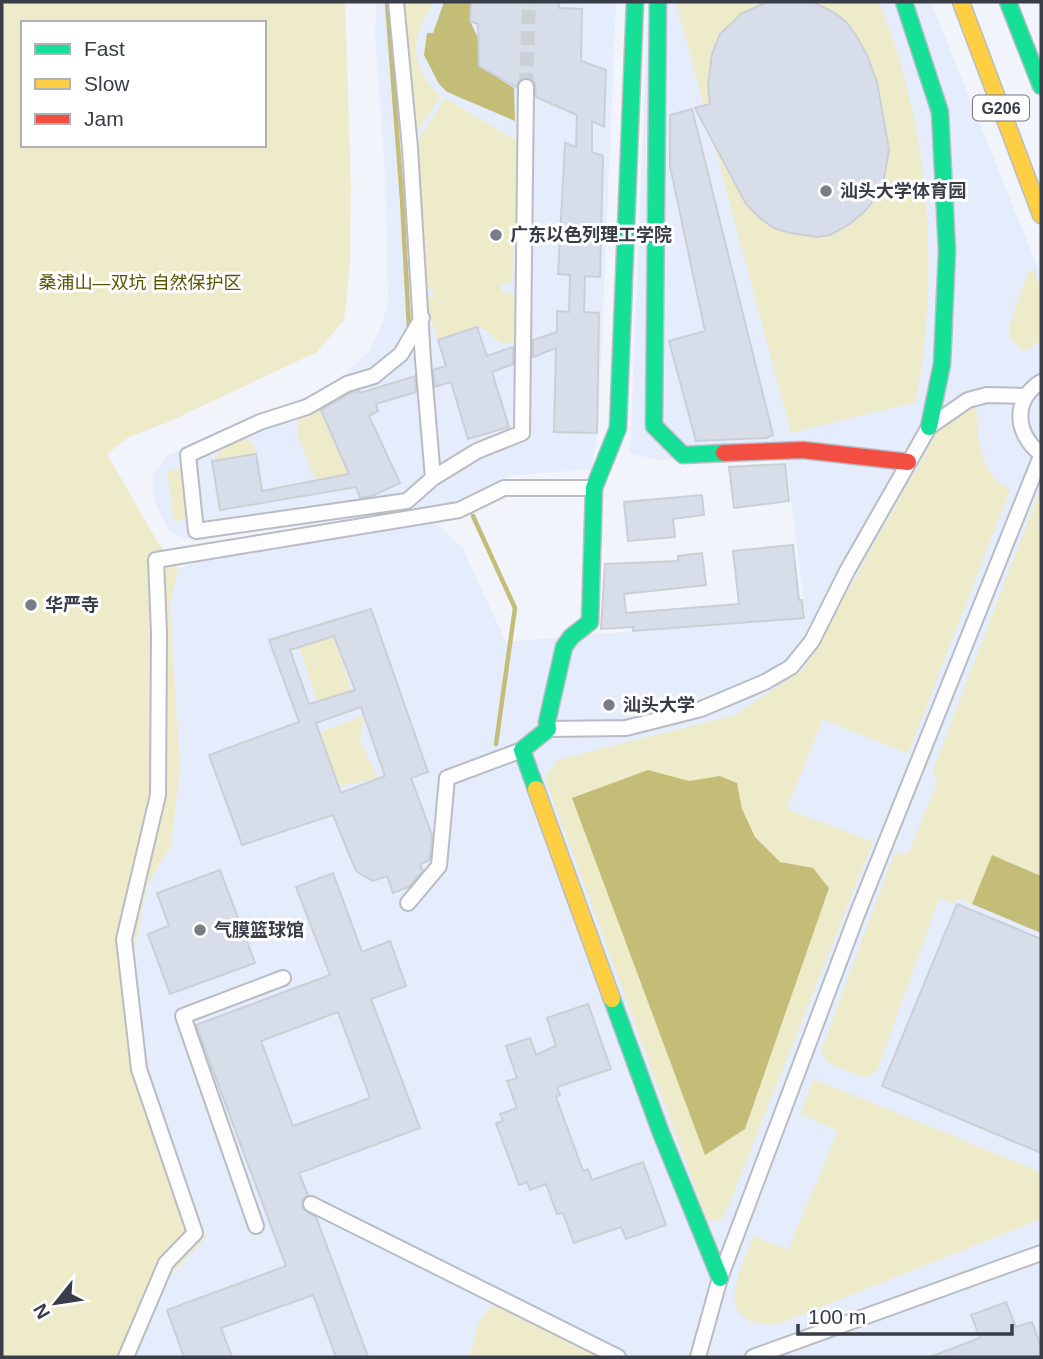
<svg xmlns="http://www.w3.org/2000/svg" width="1043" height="1359" font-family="Arial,'Noto Sans SC',sans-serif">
  <rect width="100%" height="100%" fill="#f1f4fa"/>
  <!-- built -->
  <path fill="#e5ecfb" d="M377,2H616L598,431L591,469L510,476L454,502L212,537L186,539L169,531L154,501L153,474L168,455L308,396L340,378L369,352L383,321L388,299L385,171L375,35Z
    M648,2H931L1041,276V1357H136L169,1278L206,1236L142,1052L134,954L147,886L171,845L180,768L170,606L178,569L216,554L436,523L462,547L506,642L806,617L786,460H657L630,453Z"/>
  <!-- green -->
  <path fill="#edebca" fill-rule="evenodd" d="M2,2H345L351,185L350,264L344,320L317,352L166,423L129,437L107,454L157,541L178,569L170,606L180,768L171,845L147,886L134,954L142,1052L206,1237L169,1278L136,1357H2ZM23,23H264V145H23Z
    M404,2H432C431,12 425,17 421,27C409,53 420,78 441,96L415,135L405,46Z
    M676,2H879C930,126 940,270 916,402L791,433Z
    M445,98L519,142L512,284H501V292L513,293L515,342L502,344L481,327L438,340L424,299L434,297L433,290H423L414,147Z
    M1034,270L1041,288V341L1024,352L1010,338L1009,327L1028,271Z
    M319,406L349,474L316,481L298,437L297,420Z
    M970,406L977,409C976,431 980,463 996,480C1000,484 1006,487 1010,490L908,754L823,719L787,809L873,842L729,1205L722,1219L714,1222L706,1217L545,778L557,760L734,715L803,670L943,422Z
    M239,436L254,444L256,454L212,461L232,438Z
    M189,468L196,519L174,521L167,471Z
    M1041,487V876L992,856L972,904L957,898L955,904L939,899L877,1071L864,1078L827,1062L821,1051L894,854L909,852L937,783L933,770Z
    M334,636L351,691L317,702L299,647Z
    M364,716L360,741L378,779L339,786L320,732Z
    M814,1079L1041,1172V1219L779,1324C710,1328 738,1273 754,1236L788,1250L838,1131L800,1114Z
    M497,1305L506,1307L607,1357H469C475,1339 477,1311 497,1305Z"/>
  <!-- water -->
  <path fill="#c4bd77" d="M444,2H471L470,21L478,38L479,66L514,88L515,121L447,92L439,84L424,55L427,33H433Z
    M648,770L689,781L720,776L737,783L742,809L755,837L780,862L813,868L829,888L745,1129L705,1155L572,798Z
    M992,855L1041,876V933L972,904Z"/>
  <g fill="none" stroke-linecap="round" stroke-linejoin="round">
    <!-- stream -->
    <path stroke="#c4bd77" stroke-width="4.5" d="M387,2L402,199L409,327
      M473,516L515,608L496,744"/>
  </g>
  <!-- building -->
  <path fill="#d8ddea" stroke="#cacfd6" stroke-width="2" fill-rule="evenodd" d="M471,2H559V8L582,9L581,61L606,70L604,127L592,121V152L603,156L600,277L585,276L584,312L599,313L597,433L554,432L556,348L533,357V340L557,332V311L569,312L570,275L558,274L565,143L576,147L577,115L536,97L535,83L530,78L521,79L516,87L479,66L478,24L470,21Z
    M768,2H813L835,13L847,23L857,37L867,55L877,82L889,150L884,179L876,197L866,210L850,224L830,235L817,237L790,233L774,228L761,219L746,204L695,108L710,104L708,86L712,54L720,34L742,13Z
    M692,109L773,435L766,438L696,441L669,341L705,331L670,166V115Z
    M477,327L487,356L513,347V364L492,372L509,427L468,439L451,382L435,387L433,370L446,366L438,340Z
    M415,376L416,392L376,404L378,411L369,416L400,483L372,496L360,498L356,487L220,510L212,461L256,454L262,491L349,474L321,410L351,393L359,391L360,393Z
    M785,464L789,501L734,508L729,467Z
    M702,495L704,515L673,519L675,537L628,541L624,502Z
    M793,545L799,600H802L804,618L633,631V627L601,629L605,564L678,561V556L702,553L706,585L624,594L626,613L739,604L733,551Z
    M371,609L428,772L411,778L432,835L430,860L420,864L423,871L409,887L393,893L387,876L373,881L356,871L333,815L242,845L209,755L299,722L269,640ZM334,636L355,690L309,704L290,650ZM361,707L385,776L341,793L316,723Z
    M220,870L255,963L170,994L148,934L169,926L157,893Z
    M333,873L362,952L390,941L406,986L371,999L420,1128L299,1173L308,1195L302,1200L303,1209L316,1217L368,1357H336L313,1295L221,1328L232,1357H184L167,1310L286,1266L196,1025L330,975L296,887ZM338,1012L370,1098L293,1126L261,1041Z
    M957,904L1041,939V1153L882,1086Z
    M588,1004L611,1069L557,1087L560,1095L556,1097L583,1171L588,1169L592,1180L643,1162L666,1225L626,1239L621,1227L574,1243L563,1213L557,1214L546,1184L530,1190L527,1182L519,1185L496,1123L503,1121L500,1114L517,1108L507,1081L517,1078L506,1046L530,1038L536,1055L556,1046L547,1018Z
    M1006,1302L1016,1327L1032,1322L1041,1347V1357H930L980,1338L971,1315Z"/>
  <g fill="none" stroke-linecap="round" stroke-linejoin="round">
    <!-- street-tunnel -->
    <path stroke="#cccfd6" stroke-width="14" stroke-dasharray="14 7" stroke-linecap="butt" d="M526,87L529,2"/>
    <defs>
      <path id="street" d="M396,2L410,148L423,360L433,478L407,501L196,531L188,455L260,422L307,407L347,384L374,376L401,354L422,318
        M1041,382C1012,400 1015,434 1041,454
        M433,478L477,451L522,433L526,87
        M548,729L626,728L701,709L765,682L791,667L812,641L847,571L929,427L968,400L987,395L1025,396
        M408,903L439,866L447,778L522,750
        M311,1204L618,1357
        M256,1226L183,1016L283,978
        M126,1357L166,1263L195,1233L139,1069L124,939L158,795L159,633L156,560L459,510L504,488H594
        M698,1357L720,1278L858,912L1041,456
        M753,1357L1041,1253"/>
      <path id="fast" d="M658,2L654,426L683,455L724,453
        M904,2L940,112L947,251L942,364L929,427
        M1008,2L1041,86
        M536,789L522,750L548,729L547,722L564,647L571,637L590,622L594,488L618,428L635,2
        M612,999L661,1133L720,1278"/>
      <path id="slow" d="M961,2L1041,215
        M536,789L612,999"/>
      <path id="jam" d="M724,453L803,450L908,462"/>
    </defs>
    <!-- street casing -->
    <use href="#street" stroke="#b9bcc4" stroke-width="18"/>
    <!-- fast casing -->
    <use href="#fast" stroke="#b9bcc4" stroke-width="19"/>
    <!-- slow casing -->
    <use href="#slow" stroke="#b9bcc4" stroke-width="19"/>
    <!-- jam casing -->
    <use href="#jam" stroke="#b9bcc4" stroke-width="19"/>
    <!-- street -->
    <use href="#street" stroke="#fdfdfe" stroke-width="14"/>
    <!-- fast -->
    <use href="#fast" stroke="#16e098" stroke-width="16"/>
    <!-- slow -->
    <use href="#slow" stroke="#ffcf43" stroke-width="16"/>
    <!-- jam -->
    <use href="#jam" stroke="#f24e42" stroke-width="16"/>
  </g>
  <!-- markers -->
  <g fill="#797d86" stroke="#fff" stroke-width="2.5">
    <circle cx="826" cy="191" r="7"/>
    <circle cx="496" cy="235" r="7"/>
    <circle cx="31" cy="605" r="7"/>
    <circle cx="609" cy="705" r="7"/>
    <circle cx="200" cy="930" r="7"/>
  </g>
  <g text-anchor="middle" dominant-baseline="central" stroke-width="6" stroke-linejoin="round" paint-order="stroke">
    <!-- shield labels -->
    <rect fill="#fff" stroke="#74777f" stroke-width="2" x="973" y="95.5" width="56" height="25" rx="5"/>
    <g font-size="16" font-weight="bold" fill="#383d48">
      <text x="1001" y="108">G206</text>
    </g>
    <!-- poi labels -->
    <g font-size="18" font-weight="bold" fill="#383d48" stroke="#fff" text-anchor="start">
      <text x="840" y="191">汕头大学体育园</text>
      <text x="510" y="235">广东以色列理工学院</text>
      <text x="45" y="605">华严寺</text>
      <text x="623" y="705">汕头大学</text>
      <text x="214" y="930">气膜篮球馆</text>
    </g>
    <!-- park labels -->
    <g font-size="18" fill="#5b5200" stroke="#fff">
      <text x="140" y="283">桑浦山—双坑 自然保护区</text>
    </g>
  </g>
  <!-- border -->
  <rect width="1043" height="1359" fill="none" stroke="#383d48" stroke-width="7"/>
  <!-- legend -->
  <rect x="21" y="21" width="245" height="126" fill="#ffffff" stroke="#afb1b6" stroke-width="2"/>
  <rect x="35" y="44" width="35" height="10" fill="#16e098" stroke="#afb1b6" stroke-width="2"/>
  <text x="84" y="56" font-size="21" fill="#383d48">Fast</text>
  <rect x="35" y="79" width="35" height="10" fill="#ffcf43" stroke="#afb1b6" stroke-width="2"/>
  <text x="84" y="91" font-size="21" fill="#383d48">Slow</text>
  <rect x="35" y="114" width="35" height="10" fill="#f24e42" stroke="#afb1b6" stroke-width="2"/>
  <text x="84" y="126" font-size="21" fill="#383d48">Jam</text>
  <!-- north arrow -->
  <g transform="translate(56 1303) rotate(240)" stroke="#ffffff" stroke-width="5" paint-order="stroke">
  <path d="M0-5L12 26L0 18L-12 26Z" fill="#383d48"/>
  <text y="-10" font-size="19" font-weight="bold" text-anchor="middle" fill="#383d48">N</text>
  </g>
  <!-- scale -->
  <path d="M798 1324v10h214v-10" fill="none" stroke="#383d48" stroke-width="3.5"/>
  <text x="808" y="1324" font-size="21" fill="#383d48" stroke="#ffffff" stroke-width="5" paint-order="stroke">100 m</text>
</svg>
